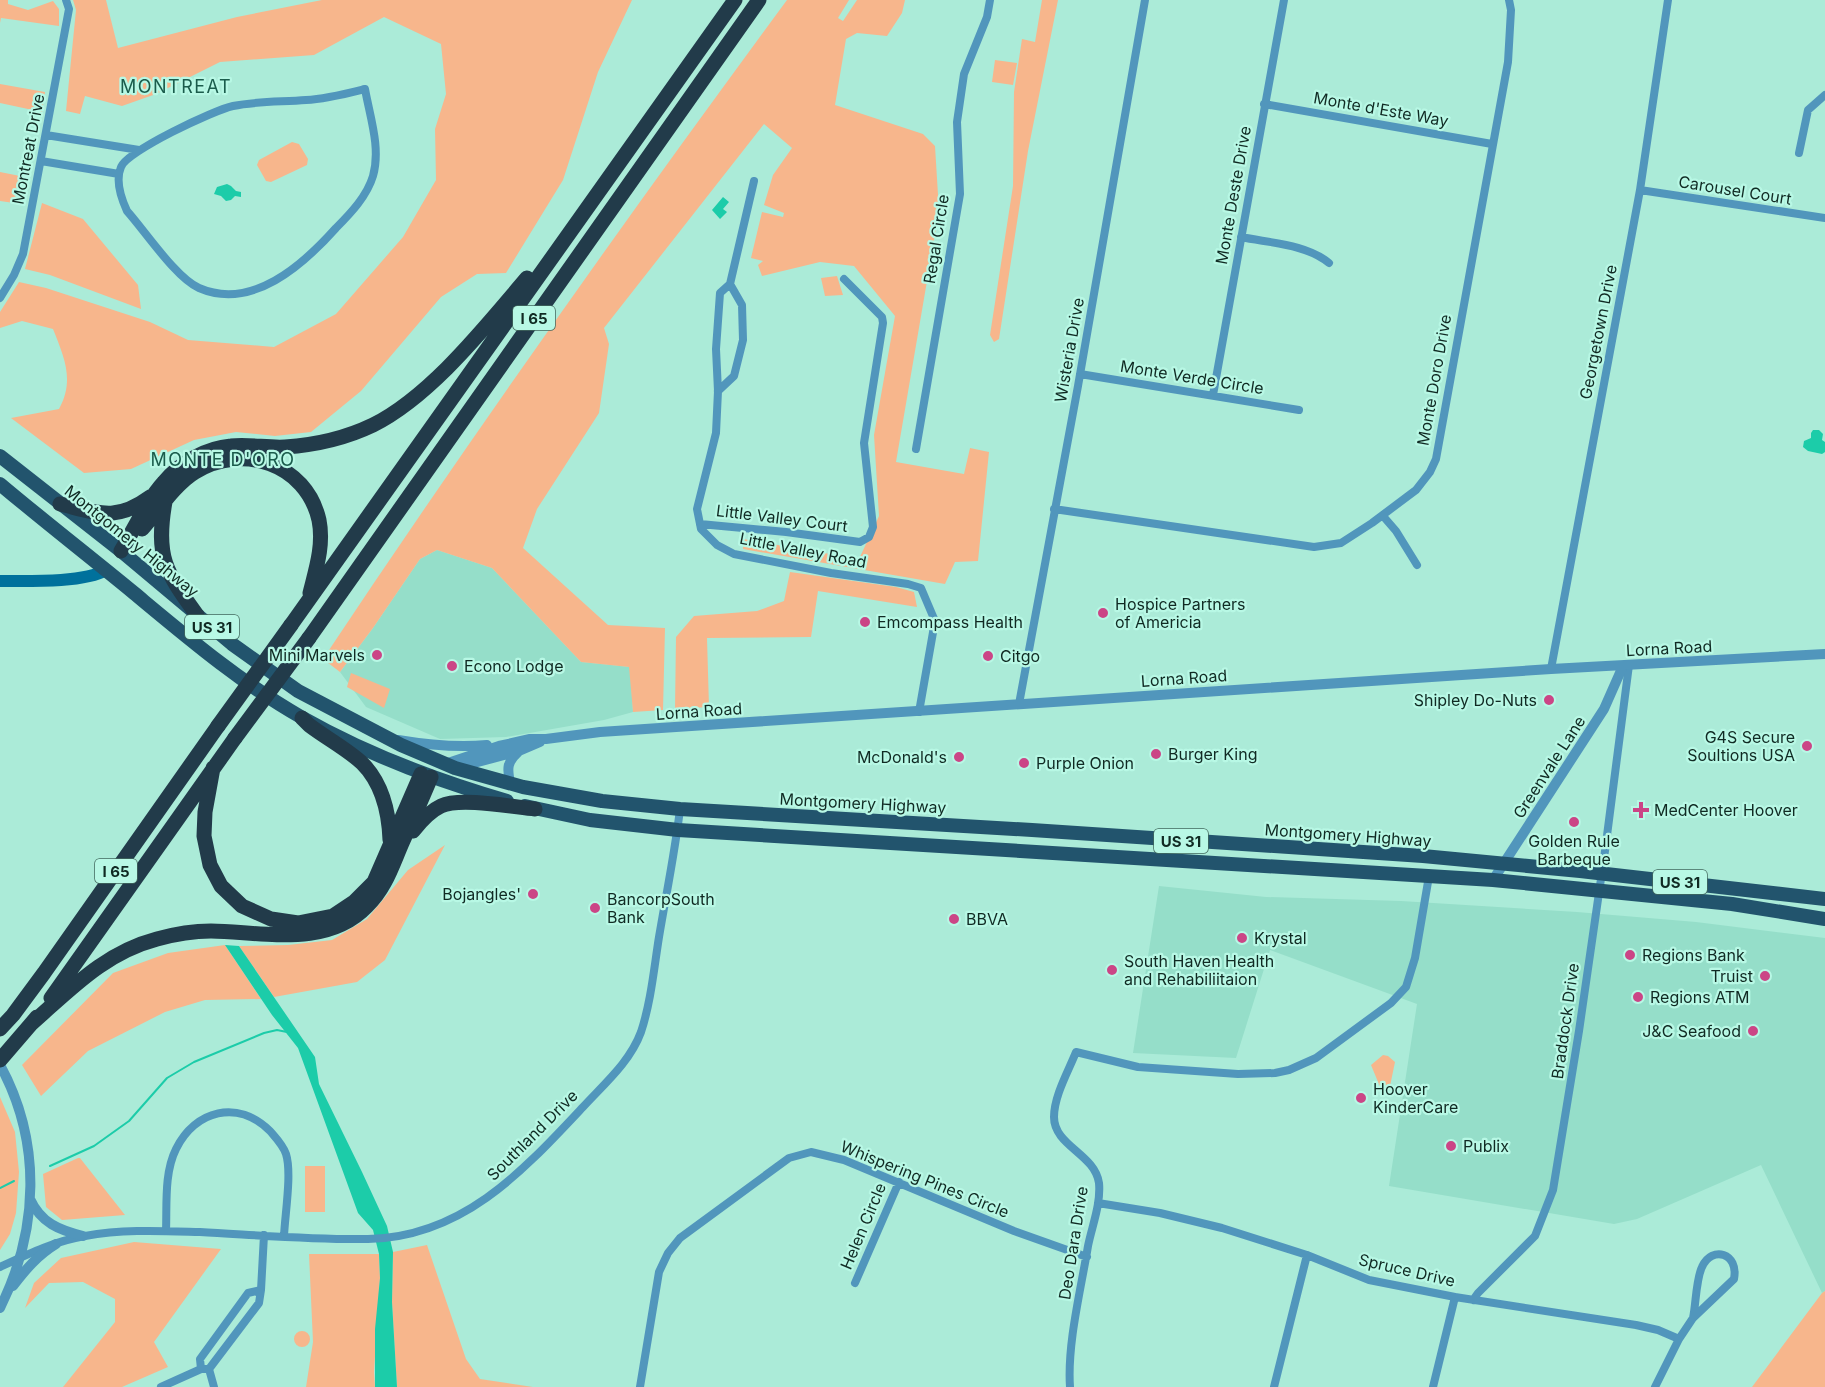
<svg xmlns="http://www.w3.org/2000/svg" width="1825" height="1387" font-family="Inter,sans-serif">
  <rect width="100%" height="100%" fill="#abebd8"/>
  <!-- built -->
  <path fill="#95dec9" d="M437,550L492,568L581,662L630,667L633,712L604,720L506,737L440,739L366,707L340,672L373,628L420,559Z
    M1159,886L1266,897L1401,901L1577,912L1696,922L1825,938V1291L1822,1293L1761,1165L1637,1219L1614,1224L1389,1186L1417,1004L1270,950L1236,1058L1133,1053Z"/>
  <!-- green -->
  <path fill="#f7b68c" d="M0,0H8V4L28,10L53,1L59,9V26L1,18L0,23Z
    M73,0H106L118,48L237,17L322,0H632L598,72L563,180L506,273L477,274L441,297L361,391L311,432L275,436L236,432L194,440L131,469L84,473L11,418L59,409C75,380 64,357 53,329L22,321L0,328V312L19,282L46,288L150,322L188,340L274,347L336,314L403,237L436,180L435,129L446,94L441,44L384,17L314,55L220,62L156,94L122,106L85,96L80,114L66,111L76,10Z
    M787,0H849L838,18L843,21L857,0H905L902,13L887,36L857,33L846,39L835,105L923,134L935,146L939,211L896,462L964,474L970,448L989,452L978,561L955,562L945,584L743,549V539L859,559L879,516L874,435L895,316L854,266L820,262L762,276L758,265L763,261L751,258L762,212L783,217L784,213L764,205L773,175L792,148L764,124L604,328L609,344L599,413L537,509L523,548L608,625L665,628L663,710L633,712L629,667L581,662L492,568L437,550L420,559L373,628L340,672L323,659C472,435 628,216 787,0Z
    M1042,0H1058L1028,151L999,339L994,342L990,335L1013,186L1014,92L1022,39L1035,42Z
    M995,60L1017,63L1013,85L992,82Z
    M0,84L45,92L42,112L0,103Z
    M292,142L299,144L308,159L307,165L271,182L266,181L257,165L259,160Z
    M0,172L20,176L14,203L0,201Z
    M42,203L83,219L138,285L141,309L50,275L25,269Z
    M837,276L843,295L825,296L821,278Z
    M790,572L896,587L914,592L917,607L818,591L811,637L707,638L709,707L675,709L676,637L694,616L757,611L784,601Z
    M351,673L390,689L384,708L347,687Z
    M445,845L385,960L357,982L274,997L239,946L288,945L332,940L367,919L408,870Z
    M225,945L261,999L205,1000L165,1012L88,1051L41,1096L22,1065L113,973L168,953Z
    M1383,1055L1388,1056L1395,1062L1389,1091L1383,1094L1371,1065Z
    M0,1097L15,1132L19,1172L16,1213L10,1234L0,1250Z
    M78,1158H80L125,1215L62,1220L46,1207L43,1174Z
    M305,1166H325V1212H305Z
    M134,1242L221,1249L154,1342L168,1367L122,1387H63L115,1322V1299L83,1282L49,1283L25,1308L34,1283L61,1258Z
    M427,1245L466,1359L480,1379L533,1387H397L392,1302L393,1252Z
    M309,1254H379L380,1278L374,1372L375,1387H306L313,1342Z
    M1825,1291V1387H1752L1822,1293Z
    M294 1339a8 8 0 1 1 16 0a8 8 0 1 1-16 0Z"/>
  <!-- water -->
  <path fill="#1ccca9" d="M227,184L231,186L236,191L241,192V197L235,196L231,200L226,201L221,196L214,194L217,187Z
    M723,197L729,202L723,209L727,212L720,219L712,210Z
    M1813,430H1819L1823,434L1822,440L1825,442V452L1822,454L1808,451L1803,447L1804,441L1811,438V433Z
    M225,945L239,946L315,1057L319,1084L362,1172L387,1226L393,1252L392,1302L397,1387H375V1329L380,1278L379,1254L373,1230L358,1213L298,1048L272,1015Z"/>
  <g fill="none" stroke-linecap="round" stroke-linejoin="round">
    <!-- stream -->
    <path stroke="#1ccca9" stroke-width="2" d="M50,1166L94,1146L129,1121L167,1078L194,1062L264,1033L277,1030L287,1032
      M0,1188L14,1181"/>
    <!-- minor -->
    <path stroke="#5196bc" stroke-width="8" d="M365,89C370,117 381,148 373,176C367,196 351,213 336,228C303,265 252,311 199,288C176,278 145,231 127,211C121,198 115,181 121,167C127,151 214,110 233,106C257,101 282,102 306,100C326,99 345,94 365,89Z
      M1264,104L1492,144
      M46,135L139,150
      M1799,153L1808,110L1825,95
      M41,161L119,174
      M754,181L730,284L720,293L716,349L718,391L716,433L697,509L701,529L717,545L734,554L831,573L908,584L921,588L935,621L919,712
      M1640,190L1825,218
      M1241,237C1270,243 1306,244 1329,263
      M0,298L14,275L23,254L69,9L66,0
      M1080,374L1299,410
      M718,391L734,376L743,340L742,305L730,284
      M1213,395L1284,0
      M916,449L960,194L957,122L964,74L987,17L990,0
      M1054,509L1314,547L1341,543L1372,523L1416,490L1430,472L1436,459L1508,62L1511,10L1509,0
      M1383,516L1396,531L1417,565
      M700,524L786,532L860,542L869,537L873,527L864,443L883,323L882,317L844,279
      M1551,669L1640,190L1668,0
      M1019,704L1078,386L1145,0
      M1098,1203L1160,1213L1222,1228L1307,1255L1369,1280L1455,1297L1636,1325L1658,1330L1679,1339
      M166,1231C167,1205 164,1173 176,1149C195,1110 238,1099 270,1131C276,1138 283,1145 286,1154C292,1173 285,1214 284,1236
      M0,1267C28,1254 55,1241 85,1236C124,1229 162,1231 200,1232C256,1235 313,1240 368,1239C463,1237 523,1171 583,1107C604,1084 630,1062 641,1032C651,1002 654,968 659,937C666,895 675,852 680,809
      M855,1283L899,1182
      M261,1290L264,1235
      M1473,1300L1478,1293L1535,1236L1553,1190L1579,1031L1605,851L1629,665
      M201,1369L200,1359L248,1293L261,1290L259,1303L209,1369
      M209,1369L214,1387
      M161,1387L201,1369H206
      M640,1387L659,1272L668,1253L680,1238L789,1158L811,1152L844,1160L1014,1231L1087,1257
      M1070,1387C1067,1344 1081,1289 1088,1246C1092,1226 1101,1204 1099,1183C1095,1154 1054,1146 1054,1117C1054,1096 1068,1072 1076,1052L1138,1067L1238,1074L1275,1073L1289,1070L1316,1058L1391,1003L1406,987L1415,958L1429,876
      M1274,1387L1307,1255
      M1433,1387L1455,1297
      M1655,1387L1679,1339L1693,1318L1734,1279C1739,1253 1712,1245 1702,1267C1696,1279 1696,1304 1693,1318"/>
    <!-- tertiary -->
    <path stroke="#5196bc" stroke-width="10" d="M398,740C428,745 456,748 487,745
      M445,764L499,746L530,739H546L600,732L1551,669L1825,654
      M455,768L519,751L540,742
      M510,783C507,768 507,762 518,752
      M1493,880L1604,709L1623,666
      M0,1065C42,1142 39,1230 0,1308
      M30,1199C41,1223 59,1230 83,1236
      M13,1286C26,1269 38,1255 56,1244"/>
    <!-- secondary -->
    <path stroke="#00719c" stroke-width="12" d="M0,581C26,581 84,583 106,570"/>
    <!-- primary -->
    <path stroke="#22546d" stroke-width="14" d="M0,456L121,551L232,644L298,691L401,745L455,768L523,787L602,801L680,809L1032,830L1423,856L1580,871L1825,899
      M0,484C44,521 89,556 134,593C187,637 241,683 301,717C366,754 435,780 507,801
      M525,806L590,820L678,830L1493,880L1732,904L1825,919"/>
    <!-- motorway -->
    <path stroke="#223b4a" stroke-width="15" d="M165,502C155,557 166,572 197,615
      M60,504C98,513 116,522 150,497
      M142,529C157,512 175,484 195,472C242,443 306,463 319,520C324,545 316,569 310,593
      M121,551C135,528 146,502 164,482C180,463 206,448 231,446C249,444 267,448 285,447C315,445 346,438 373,425C431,396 485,327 527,278
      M291,625L735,0
      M309,638L759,0
      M302,718L309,725C326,738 347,749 362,763C382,783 389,813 390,840
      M213,768L205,812L204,836L210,865L221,886L242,906L271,919L298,923L333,916L354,902L374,882L421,774
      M413,831C421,821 430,811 441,806C460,797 513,807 535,809
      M51,998L235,738
      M31,1024C71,989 104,953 157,939C175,934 193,931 211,931C263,932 327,948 367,906C385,889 392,866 402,843C412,821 422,799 431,777
      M0,1029L13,1015L44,973L218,726
      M0,1060L37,1017"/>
    <!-- motorway-bridge -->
    <path stroke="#223b4a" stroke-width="15" d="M218,726L291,625
      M235,738L309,638"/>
  </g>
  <!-- markers -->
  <g fill="#cb4586" stroke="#b8f8e5" stroke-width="2">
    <circle cx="1103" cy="613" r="6"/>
    <circle cx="865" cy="622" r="6"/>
    <circle cx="377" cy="655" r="6"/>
    <circle cx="988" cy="656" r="6"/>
    <circle cx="452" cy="666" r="6"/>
    <circle cx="1549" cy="700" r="6"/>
    <circle cx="1807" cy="746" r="6"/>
    <circle cx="1156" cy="754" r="6"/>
    <circle cx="959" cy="757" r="6"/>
    <circle cx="1024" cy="763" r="6"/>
    <path d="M1638 801h6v6h6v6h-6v6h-6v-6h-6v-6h6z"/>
    <circle cx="1574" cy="822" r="6"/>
    <circle cx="533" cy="894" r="6"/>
    <circle cx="595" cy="908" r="6"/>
    <circle cx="954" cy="919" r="6"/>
    <circle cx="1242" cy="938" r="6"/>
    <circle cx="1630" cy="955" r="6"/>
    <circle cx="1112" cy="970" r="6"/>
    <circle cx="1765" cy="976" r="6"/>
    <circle cx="1638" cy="997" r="6"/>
    <circle cx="1753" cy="1031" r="6"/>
    <circle cx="1361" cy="1098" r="6"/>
    <circle cx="1451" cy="1146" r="6"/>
  </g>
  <g text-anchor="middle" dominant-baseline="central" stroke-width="4.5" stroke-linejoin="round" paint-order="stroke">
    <!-- shield labels -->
    <g fill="#b8f8e5" stroke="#42685d" stroke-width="1.5">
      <rect x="513" y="306" width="42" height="24" rx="4.5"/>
      <rect x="185" y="615" width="54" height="24" rx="4.5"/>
      <rect x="1154" y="829" width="54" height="24" rx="4.5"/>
      <rect x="95" y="859" width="42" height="24" rx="4.5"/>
      <rect x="1653" y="870" width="54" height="24" rx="4.5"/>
    </g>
    <g font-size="15" font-weight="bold" fill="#102a23">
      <text x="534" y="318">I 65</text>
      <text x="212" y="627">US 31</text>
      <text x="1181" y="841">US 31</text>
      <text x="116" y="871">I 65</text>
      <text x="1680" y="882">US 31</text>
    </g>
    <!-- street labels -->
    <g font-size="16" fill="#102a23" stroke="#b8f8e5">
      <text transform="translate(1381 109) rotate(10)">Monte d'Este Way</text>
      <text transform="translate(28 149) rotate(-79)">Montreat Drive</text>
      <text transform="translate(1735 190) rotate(9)">Carousel Court</text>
      <text transform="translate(1233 195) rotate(-80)">Monte Deste Drive</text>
      <text transform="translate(936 239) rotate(-81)">Regal Circle</text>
      <text transform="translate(1598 332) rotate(-79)">Georgetown Drive</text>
      <text transform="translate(1069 350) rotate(-80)">Wisteria Drive</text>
      <text transform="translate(1192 377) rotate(9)">Monte Verde Circle</text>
      <text transform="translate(1434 380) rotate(-80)">Monte Doro Drive</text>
      <text transform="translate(782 518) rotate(7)">Little Valley Court</text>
      <text transform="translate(132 541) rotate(39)">Montgomery Highway</text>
      <text transform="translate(803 550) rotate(11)">Little Valley Road</text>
      <text transform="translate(1669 648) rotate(-3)">Lorna Road</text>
      <text transform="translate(1184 678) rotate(-4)">Lorna Road</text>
      <text transform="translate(699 711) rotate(-4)">Lorna Road</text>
      <text transform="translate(1549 767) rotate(-57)">Greenvale Lane</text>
      <text transform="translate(863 803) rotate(3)">Montgomery Highway</text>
      <text transform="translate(1348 835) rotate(4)">Montgomery Highway</text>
      <text transform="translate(1565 1021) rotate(-82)">Braddock Drive</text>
      <text transform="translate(532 1135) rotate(-45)">Southland Drive</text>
      <text transform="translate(925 1179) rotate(22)">Whispering Pines Circle</text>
      <text transform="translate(863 1226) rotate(-67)">Helen Circle</text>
      <text transform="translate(1073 1243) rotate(-81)">Deo Dara Drive</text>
      <text transform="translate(1407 1270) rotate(13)">Spruce Drive</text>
    </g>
    <!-- poi labels -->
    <g font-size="16" fill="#102a23" stroke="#b8f8e5" text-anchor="start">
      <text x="1115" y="604">Hospice Partners<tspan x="1115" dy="18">of Americia</tspan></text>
      <text x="877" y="622">Emcompass Health</text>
      <text x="365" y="655" text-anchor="end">Mini Marvels</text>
      <text x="1000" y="656">Citgo</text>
      <text x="464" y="666">Econo Lodge</text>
      <text x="1537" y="700" text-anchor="end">Shipley Do-Nuts</text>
      <text x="1795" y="737" text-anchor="end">G4S Secure<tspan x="1795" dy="18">Soultions USA</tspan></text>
      <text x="1168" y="754">Burger King</text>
      <text x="947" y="757" text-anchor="end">McDonald's</text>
      <text x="1036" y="763">Purple Onion</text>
      <text x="1654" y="810">MedCenter Hoover</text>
      <text x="1574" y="841" text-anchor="middle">Golden Rule<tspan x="1574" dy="18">Barbeque</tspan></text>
      <text x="521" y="894" text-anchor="end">Bojangles'</text>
      <text x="607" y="899">BancorpSouth<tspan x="607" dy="18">Bank</tspan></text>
      <text x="966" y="919">BBVA</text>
      <text x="1254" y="938">Krystal</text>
      <text x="1642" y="955">Regions Bank</text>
      <text x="1124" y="961">South Haven Health<tspan x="1124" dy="18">and Rehabiliitaion</tspan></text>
      <text x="1753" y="976" text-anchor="end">Truist</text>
      <text x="1650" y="997">Regions ATM</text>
      <text x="1741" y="1031" text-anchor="end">J&amp;C Seafood</text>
      <text x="1373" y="1089">Hoover<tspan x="1373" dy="18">KinderCare</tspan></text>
      <text x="1463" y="1146">Publix</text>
    </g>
    <!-- neighbourhood labels -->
    <g font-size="18" letter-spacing="1.5" fill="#1b5c4c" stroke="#b8f8e5">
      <text x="176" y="86">MONTREAT</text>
      <text x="223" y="459">MONTE D'ORO</text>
    </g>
  </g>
</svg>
